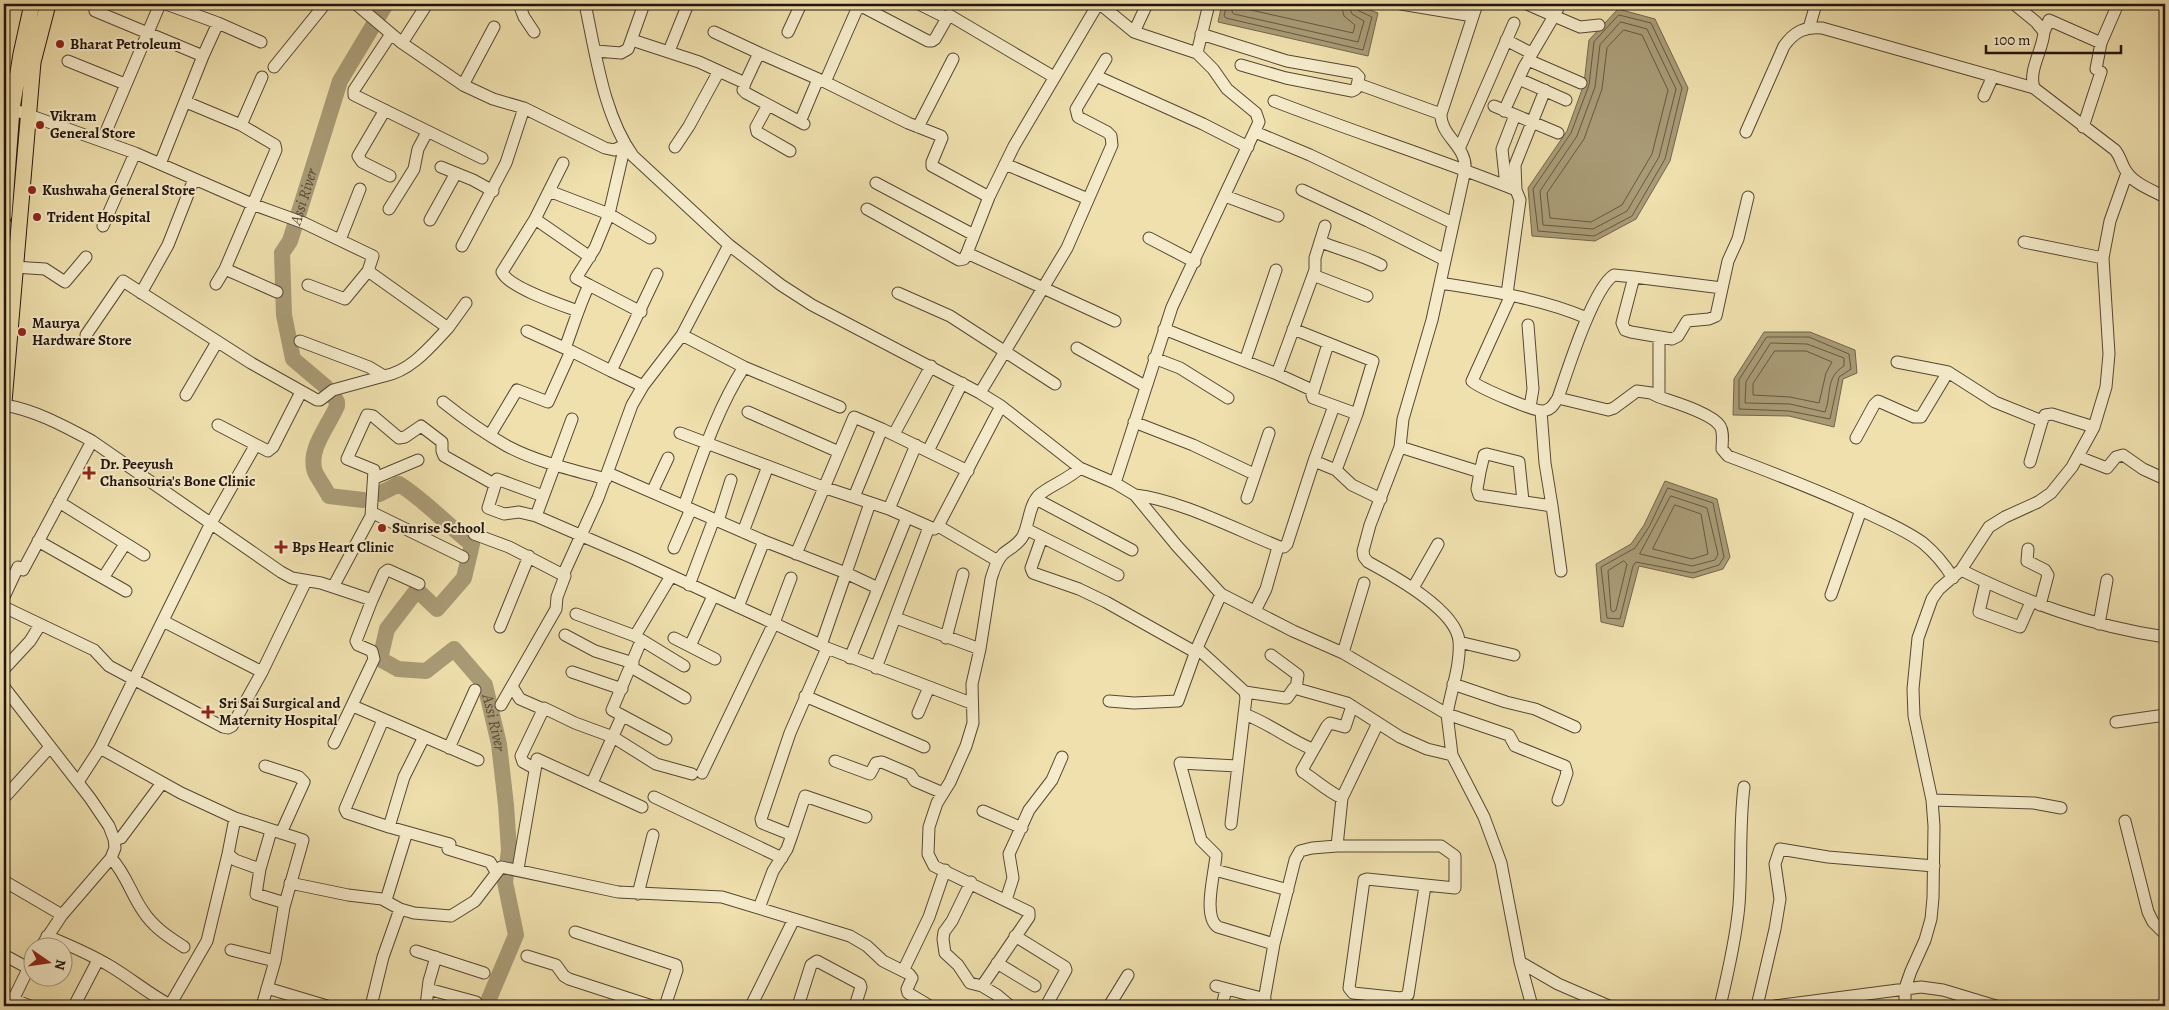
<svg xmlns="http://www.w3.org/2000/svg" width="2169" height="1010" font-family="Alegreya,serif">
  <rect width="100%" height="100%" fill="#efe0ad"/>
  <filter id="stains"><feTurbulence type="fractalNoise" baseFrequency=".004" numOctaves="4"/><feColorMatrix values="0 0 0 0 .2 0 0 0 0 .09 0 0 0 0 .02 0 0 0 .5 -.17"/></filter>
  <radialGradient id="worn" r=".72"><stop offset=".6" stop-color="#630" stop-opacity="0"/><stop offset="1" stop-color="#630" stop-opacity=".3"/></radialGradient>
  <!-- water -->
  <path fill="#a99b76" stroke="#73654b" d="M1222,4H1354L1378,13L1368,56L1218,22Z
    M1618,9L1655,19L1688,88L1670,161L1636,219L1595,241L1532,236L1528,188L1567,131L1584,84L1589,40Z
    M1764,332H1810L1855,350L1857,373L1843,379L1834,427L1789,416L1733,415L1734,379Z
    M1665,481L1717,499L1730,557L1723,569L1693,578L1639,566L1623,627L1601,622L1596,564L1631,544L1644,525Z"/>
  <g fill="none" stroke-linecap="round" stroke-linejoin="round">
    <!-- shore -->
    <path stroke="#665840" stroke-width="1" d="M1227,4L1224,16L1226,18L1363,50L1372,17L1357,10L1355,4
      M1233,4L1232,12L1234,14L1358,42L1364,21L1352,14L1348,4
      M1240,4L1242,8L1353,33L1355,25L1344,16L1341,4
      M1619,15L1651,23L1682,88L1665,159L1632,216L1594,236L1538,231L1533,189L1571,133L1589,85L1594,42Z
      M1621,22L1647,29L1676,89L1659,157L1627,211L1593,229L1543,225L1540,191L1577,136L1595,87L1600,45Z
      M1624,30L1642,35L1668,90L1652,154L1622,205L1591,222L1550,218L1547,193L1584,139L1602,89L1607,48Z
      M1767,337H1809L1849,354L1851,369L1839,377L1830,419L1789,411L1739,409V380Z
      M1771,343L1807,344L1844,358V366C1825,378 1832,393 1825,412L1790,404L1745,403L1746,382Z
      M1775,351H1806L1832,362L1826,373L1819,403L1790,397L1753,395V384Z
      M1668,488L1713,503L1724,557L1719,565L1693,573L1636,562L1633,566L1620,619L1607,618L1601,567L1635,548L1649,527Z
      M1671,496L1707,508L1718,554L1715,560L1692,566L1640,554Z
      M1675,505L1701,514L1708,554L1692,559L1653,549Z
      M1624,561L1627,564L1616,610L1613,612L1611,610L1608,571Z"/>
    <!-- river -->
    <g stroke="#a99b76" stroke-width="16">
      <path id="s1" d="M326,387L293,359L284,315L282,253L290,241L340,81L386,4"/>
      <path d="M333,396L337,402V406C329,425 307,450 315,472C319,480 325,488 329,496L363,500"/>
      <path id="s2" d="M379,494L399,484C426,501 447,525 472,544L464,578L437,609L417,590L387,629L380,659L398,669L426,671L454,649L485,685L499,744L506,805L509,850L505,882L516,935L486,1006"/>
    </g>
    <defs>
      <path id="minor" d="M166,4L218,23L261,42
        M356,4L402,43L463,85L493,99L524,108L605,148L614,150L625,145
        M519,4L524,17L534,32
        M585,4C596,54 603,114 633,156L729,245L781,285L812,305L980,393L1001,406L1080,468L1115,483L1135,495L1177,546L1221,594L1293,631L1343,653L1447,714L1452,755L1484,817L1501,863L1520,962L1532,1006
        M1100,4L1134,32L1197,53
        M1401,4L1473,16
        M1477,4L1441,114C1440,136 1468,147 1465,170L1432,320L1403,419L1400,447L1370,525L1363,551L1364,557L1368,562C1394,576 1456,610 1459,641C1461,665 1451,690 1447,714L1509,735L1515,746L1565,766L1567,773L1558,800
        M1560,4L1554,16L1580,27L1599,25
        M2014,4L2036,22L2044,32C2043,50 2028,70 2034,88L2115,150C2121,157 2121,164 2126,171C2134,184 2152,190 2165,197
        M95,11L203,56L160,164
        M949,15L1054,77
        M1809,28L1816,4
        M714,32L759,53
        M788,32L801,4
        M1134,32L1147,4
        M2044,32L2049,20L2101,43L2118,4
        M391,34L354,90V95L482,158
        M1201,34L1287,61L1355,73L1359,77L1356,89L1352,91L1286,78L1241,65
        M632,40L699,62L745,83L759,53L825,82L908,123L941,136L942,138L932,162V166L989,197L1014,146L1098,4
        M1506,40L1531,53
        M402,43L427,4
        M596,51L621,53L628,49L644,4
        M669,51L688,4
        M203,56L218,23
        M1528,60L1581,83
        M68,61L125,84
        M274,67L325,4
        M1096,76L1203,124L1248,147
        M1519,79L1566,100
        M825,82L857,9L863,7L928,41H932L935,39L947,18L919,4
        M745,83L743,90L746,93L804,124
        M1358,84L1441,114
        M463,85L494,27
        M1984,96L1993,76
        M1274,101C1354,132 1436,158 1516,190L1520,200L1507,294
        M186,102L241,125L275,145L276,150L225,269L216,284
        M768,105L756,127L757,132L790,151
        M1494,106L1558,133
        M12,109L135,153L252,204L304,223L373,256L368,271L345,299L308,285
        M385,110L358,156L362,162L390,176
        M1504,111L1524,67L1554,16L1527,4
        M800,122L818,79
        M241,125L262,77
        M918,127L953,59
        M2083,127L2101,72L2096,69L2101,43
        M1255,132L1310,155L1453,223
        M1746,132L1784,46C1794,32 1805,26 1822,28L2034,88
        M102,141L160,4
        M675,147L689,126L719,71
        M1459,149L1514,23
        M563,163L535,219L502,272C508,287 561,305 578,311
        M1005,164L1088,199
        M441,167L473,180L493,191
        M876,183L974,235
        M1506,186L1502,149L1515,115
        M1302,190L1368,221L1445,260
        M1516,190L1515,165L1545,90
        M549,191L609,214L650,238
        M1225,196L1278,216
        M989,197L967,253L1115,321
        M389,209L414,169L418,149L427,132
        M867,209L959,260L964,259L967,253
        M535,219L590,257
        M430,220L456,173
        M103,226L135,153
        M1149,238L1195,262
        M340,240L360,189
        M1321,242C1341,250 1362,255 1381,265
        M2024,242L2103,258
        M462,246L506,163L524,108
        M14,267L45,269L65,282L86,257
        M225,269L277,292
        M368,271L448,328C430,347 411,371 384,376
        M1313,275L1367,296
        M1634,277L1722,288
        M1440,283C1490,291 1540,298 1587,318
        M589,285L641,312
        M141,293L168,245L194,179
        M898,293L950,316L1055,384
        M1511,295L1472,381C1479,388 1536,412 1544,411C1552,409 1554,404 1558,398C1567,372 1593,288 1614,275L1634,277L1622,323L1625,330L1631,332L1672,339L1678,336L1687,321L1709,319L1716,316L1728,261L1738,239L1748,197
        M1528,325L1533,389L1530,407
        M448,328L466,303
        M1164,329L1277,374L1312,390
        M1293,329L1373,361L1357,414L1336,470
        M527,331L571,351
        M86,335L123,281L251,363L317,400H320L333,390L384,376L369,367L300,341
        M682,335L744,367L840,407
        M1328,344L1312,395L1313,398L1357,414
        M565,348C573,327 579,306 589,285L576,278L595,248L609,214L625,145
        M1077,348L1145,386
        M1154,358L1180,368L1228,398
        M1245,361L1276,270
        M1897,362L1948,372
        M1277,374L1315,270V258L1325,226
        M643,386L611,371L657,274
        M980,393L1067,248L1112,145L1111,136L1107,132L1078,117L1076,109L1106,59
        M186,395L217,342
        M1659,397C1673,402 1712,413 1720,426C1724,432 1722,442 1722,449L1728,456C1776,474 1823,492 1869,514C1888,523 1907,531 1923,543C1935,553 1945,565 1953,578
        M1558,398L1608,410L1614,408L1637,391L1651,393L1659,397V337
        M443,402C463,418 484,433 507,446C537,462 573,470 606,479
        M4,405C35,410 64,426 92,441L281,572L292,578L321,583L372,600L356,641L358,645L372,651L374,659L334,743
        M1541,411L1545,463L1552,506
        M748,412L839,452
        M1134,422L1193,445L1254,474
        M218,425L268,451L273,447L301,392
        M680,433L823,487L889,509L932,528L934,529L938,526L998,561
        M894,434L931,366
        M490,435L517,390L548,402L571,351L611,371
        M1856,438L1874,405L1878,401L1914,417H1921L1948,372L1995,402L2042,421L2045,415L2052,414L2094,427
        M1400,447L1480,472L1477,489L1479,495L1552,506L1561,571
        M928,451L962,383
        M2079,457L2107,468L2116,457L2123,455L2143,469L2165,479
        M1314,461L1334,406
        M2030,462L2042,421
        M1480,472L1484,455L1487,454L1519,462L1523,501
        M608,473L764,541
        M375,478L418,460
        M1115,483L1172,307L1259,122L1256,113L1227,89L1213,69L1197,53L1209,4
        M652,492L668,458
        M1135,495C1180,500 1237,530 1280,547H1284L1287,544L1314,461L1336,470L1352,485L1381,499
        M543,496L497,479L488,508L504,514L519,512L536,516L633,558L827,648L971,703
        M854,497L882,429L968,471
        M1247,498L1269,433
        M1036,499L1132,550
        M59,502L144,555
        M684,506C701,459 717,409 744,367
        M889,509L916,445
        M371,516L374,470L347,459L367,415L373,416L399,438L405,437L421,426L442,442V451L444,456L494,484
        M536,516L572,419
        M718,521L731,480
        M938,526L1001,406
        M1026,529L1118,575
        M743,532L768,466
        M474,534L509,547L565,576L557,597L556,609L501,705
        M1042,537L1031,568L1033,573L1079,589L1106,602L1195,652
        M38,541L126,591
        M674,548L691,509
        M2028,549L2027,561L2045,570L2048,575L2040,605
        M796,554L854,417L882,429
        M23,570L92,441
        M1961,570C2028,603 2091,626 2165,637
        M564,573L598,498L632,405L643,386L682,335L729,245
        M671,576L635,636L684,666
        M103,578L125,544
        M1986,582L1979,612L2020,627L2031,602
        M689,585L714,519
        M333,587L371,516L375,514L463,557
        M1413,588L1438,544
        M1221,594L1197,648L1245,692L1246,698L1231,824
        M1831,595L1861,510
        M4,597L18,567
        M372,600L384,573L388,570L419,584
        M4,607L94,650L109,666L223,727L228,728L232,726L262,672L163,621
        M738,607L764,541L846,573L870,503
        M1255,611L1266,589L1278,547H1280
        M576,614L635,636
        M896,618L980,649
        M2099,624L2107,580
        M500,627L529,556
        M565,635L595,651L633,663
        M674,638L715,659
        M946,638L963,574
        M641,641L612,710L666,739
        M1459,642L1514,655
        M821,645L846,573L878,588
        M690,646L713,596
        M1343,653L1364,583
        M1271,655L1298,675L1296,689
        M850,658L907,517
        M631,667L685,698
        M876,668L929,527
        M4,669L30,641L40,625
        M262,672L306,581
        M572,672L622,689
        M1453,684L1506,702L1535,709L1575,727
        M4,687L90,798L109,826L114,839L115,848L111,858L62,915L40,948
        M513,688L520,699L543,709
        M1245,692L1285,698H1287L1294,688L1347,703L1400,737L1427,749L1452,755
        M805,696L924,747
        M1109,701L1134,703L1178,701L1197,648
        M353,706L478,760
        M918,713L929,687
        M1244,714C1269,723 1288,739 1312,749
        M383,720L345,809L347,813L389,827
        M2116,722L2165,715
        M424,737L404,777L389,827L450,844
        M100,748L181,793L235,818L303,840L284,907L275,961L262,1006
        M449,748L475,690
        M835,761L870,774L876,763L882,762L910,774L915,781L943,793
        M265,766L299,777L304,782L281,833
        M1237,766L1180,763L1201,840L1216,855C1215,872 1202,917 1218,927L1274,944
        M534,768L523,762L521,756L544,708L575,723L613,737L656,764L692,774
        M702,773L774,623L791,578
        M78,782L100,748L211,523L255,446
        M592,783L622,716
        M654,797L782,858
        M4,798L50,747
        M1342,798C1327,791 1317,781 1303,772L1302,770L1327,726L1330,723L1345,727L1352,706
        M1932,800L2034,803L2061,808
        M983,811L1022,828
        M235,818L228,854L235,860L260,869
        M2125,821L2148,912L2153,922L2165,934
        M271,831L260,869L256,894L285,903
        M792,835L805,796L866,817
        M114,839L121,838L162,783
        M1337,846L1342,798L1378,723
        M448,849L490,862L496,872
        M111,858C126,874 131,894 143,911C153,927 169,937 184,947
        M518,869L537,759L642,807
        M1215,870L1288,890
        M4,881L62,915
        M971,882L952,921L944,932L943,939L945,953L958,965L970,983L982,986L997,995L1010,1006
        M290,883L348,895L382,899L400,909L414,913L451,916L475,901L501,867L618,892L722,897L850,936L867,946L883,961L909,974L912,978L907,989L908,993L930,1006
        M638,894L653,835
        M386,900L407,832
        M1006,900L1013,878L1009,854L1029,810L1052,780L1062,757
        M759,908L773,871L787,849L792,835L762,823L761,819L790,733L827,648
        M575,932L676,965L677,970L665,1006
        M47,936C69,945 90,954 110,966C132,979 150,995 172,1006
        M1015,936L1065,967L1066,970L1046,1006
        M231,950L275,961
        M416,951L484,973
        M4,955L28,968
        M527,956L556,965L564,976L569,979L652,1006
        M1520,962L1558,984L1609,1006
        M997,963L1035,986
        M903,971L929,917L945,870
        M982,986L1029,917V912L934,866L928,854L929,827L937,803L950,782L966,746L973,723L972,684L980,649L991,579C994,570 996,561 1003,554C1010,548 1018,545 1023,536C1029,524 1029,506 1038,496C1048,486 1068,480 1080,468
        M1216,986L1265,999
        M267,988L327,1006
        M428,989L476,1002
        M4,996L30,1006
        M13,1000L32,961
        M170,1005L207,941L228,854
        M74,1006L98,960
        M371,1006L383,957L400,909
        M426,1006L429,981L436,957
        M751,1006L794,919
        M798,1006L811,965L817,961L860,984L861,987L855,1006
        M1109,1006L1128,975
        M1222,1006L1226,989
        M1263,1006L1274,944L1295,860L1300,851L1312,848L1337,846H1441L1455,856V888L1367,879L1364,880L1349,988L1353,993L1401,998L1408,995L1425,886
        M1720,1006C1728,973 1736,939 1739,905C1742,866 1739,826 1744,787
        M1757,1006L1775,929L1780,899L1775,864L1780,849L1828,857L1934,866
        M1775,1006L1921,987L1943,990L1996,1006
        M1905,1006V988L1911,971L1925,940L1931,919L1933,898L1934,826L1932,800L1914,716L1913,689L1918,638L1932,599L1939,589L1961,570L1989,527L2005,517L2038,502L2051,493L2072,467L2094,427L2106,387L2109,354L2103,258L2110,221L2127,173"/>
      <path id="major" d="M4,216L12,109L21,54L32,4
        M4,402L33,62L48,4"/>
    </defs>
    <!-- minor casing -->
    <use href="#minor" stroke="#554734" stroke-width="13"/>
    <!-- major casing -->
    <use href="#major" stroke="#22140b" stroke-width="17"/>
    <!-- minor -->
    <use href="#minor" stroke="#f5ebca" stroke-width="11"/>
    <!-- major -->
    <use href="#major" stroke="#efe0ad" stroke-width="15"/>
  </g>
  <!-- markers -->
  <g fill="#8f2418" stroke="#f5ebca" stroke-width="2">
    <circle cx="60" cy="44" r="5"/>
    <circle cx="40" cy="125" r="5"/>
    <circle cx="32" cy="190" r="5"/>
    <circle cx="37" cy="217" r="5"/>
    <circle cx="22" cy="332" r="5"/>
    <path d="M86.5 465.5h5v5h5v5h-5v5h-5v-5h-5v-5h5z"/>
    <circle cx="382" cy="528" r="5"/>
    <path d="M278.5 539.5h5v5h5v5h-5v5h-5v-5h-5v-5h5z"/>
    <path d="M205.5 704.5h5v5h5v5h-5v5h-5v-5h-5v-5h5z"/>
  </g>
  <g text-anchor="middle" dominant-baseline="central" stroke-width="4" stroke-linejoin="round" paint-order="stroke">
    <!-- poi labels -->
    <g font-size="15" font-weight="bold" fill="#22140b" stroke="#f5ebca" text-anchor="start">
      <text x="70" y="44">Bharat Petroleum</text>
      <text x="50" y="116">Vikram<tspan x="50" dy="17">General Store</tspan></text>
      <text x="42" y="190">Kushwaha General Store</text>
      <text x="47" y="217">Trident Hospital</text>
      <text x="32" y="323">Maurya<tspan x="32" dy="17">Hardware Store</tspan></text>
      <text x="100" y="464">Dr. Peeyush<tspan x="100" dy="17">Chansouria's Bone Clinic</tspan></text>
      <text x="392" y="528">Sunrise School</text>
      <text x="292" y="547">Bps Heart Clinic</text>
      <text x="219" y="703">Sri Sai Surgical and<tspan x="219" dy="17">Maternity Hospital</tspan></text>
    </g>
    <!-- water labels -->
    <g font-size="16" font-style="italic" fill="#584a36" stroke="#f5ebca">
      <text stroke="none"><textPath href="#s1" startOffset="211">Assi River</textPath></text>
      <text stroke="none"><textPath href="#s2" startOffset="471">Assi River</textPath></text>
    </g>
  </g>
  <!-- margin -->
  <rect width="2169" height="1010" fill="none" stroke="#efe0ad" stroke-width="20"/>
  <rect x="5" y="5" width="2159" height="1000" fill="none" stroke="#22140b" stroke-width="2.5"/>
  <rect x="10" y="10" width="2149" height="990" fill="none" stroke="#22140b"/>
  <!-- north arrow -->
  <g transform="translate(48 962) rotate(103)"><circle r="24" fill="#f5ebca" stroke="#a1957e"/>
  <path d="M0-4L9 19L0 12L-9 19Z" fill="#8f2418"/>
  <text y="-8" font-size="14" font-weight="bold" text-anchor="middle" fill="#22140b">N</text>
  </g>
  <!-- scale -->
  <path d="M1986 45v8h135v-8" fill="none" stroke="#22140b" stroke-width="2.5"/>
  <text x="1994" y="45" font-size="15" fill="#22140b" stroke="#f5ebca" stroke-width="4" paint-order="stroke">100 m</text>
  <rect width="100%" height="100%" filter="url(#stains)"/>
  <rect width="100%" height="100%" fill="url(#worn)"/>
</svg>
